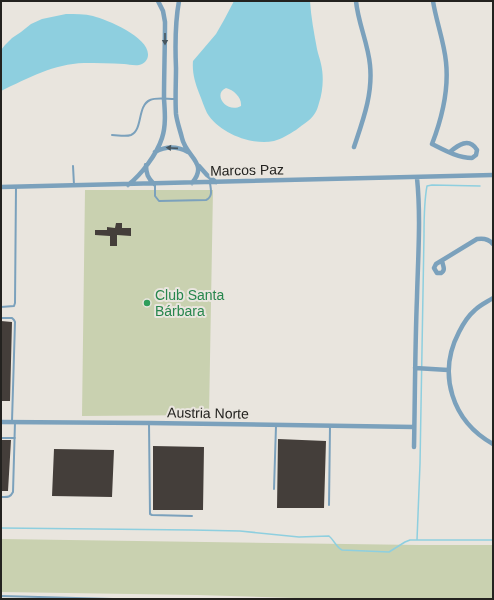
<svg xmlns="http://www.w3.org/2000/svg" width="494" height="600" font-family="Helvetica,sans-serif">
  <rect width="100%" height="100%" fill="#e9e5de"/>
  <!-- green -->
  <path fill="#c9d1b0" d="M85,190H213L209,415L82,416Z
    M1,539L419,545H493V599L295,598L197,595L1,592Z"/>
  <!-- water -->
  <path fill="#8ecfdf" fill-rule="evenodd" d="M234,1H310C311,17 314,33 317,49C318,54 320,59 321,64C324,76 323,91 319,103C315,119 307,121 296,130C289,134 282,139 274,141C252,146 219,133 207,113C204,107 202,100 199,93C195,83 192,72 193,61L216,34L224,20ZM226,88C234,90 242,98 241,106C227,114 212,94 226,88Z
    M66,14C75,14 85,14 93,16C108,20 149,37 148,55C148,60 144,64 139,65C134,66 128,64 124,64C111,63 97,63 84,63C54,64 28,78 1,91V50L5,45L12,38L21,32L31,24L42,19Z"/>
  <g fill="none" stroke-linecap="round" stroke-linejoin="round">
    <!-- stream -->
    <path stroke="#8ecfdf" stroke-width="1.5" d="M1,528L192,530L240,531L299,537L329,536C334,540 336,547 342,550L389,552L405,542L410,540H493
      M417,540L420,464L424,235C424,218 424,202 427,186L432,185L480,186"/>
  </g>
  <!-- building -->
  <path fill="#443e3a" d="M116,223H122V228H131V236L117,235V246H110V236L95,235V230H107V227L115,228Z
    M1,321L12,322L10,401H1Z
    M278,439L326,441L324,508H277Z
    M1,440H11L8,491H1Z
    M153,446L204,447L203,510H153Z
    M54,449L114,450L112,497L52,496Z"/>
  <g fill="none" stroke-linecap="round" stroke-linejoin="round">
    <!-- service -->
    <path stroke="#7ba1bc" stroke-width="2" d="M112,135C118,135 125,137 131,135C143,130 137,106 150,100C156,97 167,99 175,99
      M73,166L74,185
      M155,184V196L159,201L206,200C213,197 211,190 210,183
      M1,307L14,306L15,303L16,187
      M1,318H12L14,320L15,322L12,421
      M149,424L150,514L152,515L192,516
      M1,438H15
      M274,489L276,426
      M1,497C7,497 10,498 13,492L15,422
      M329,505L330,426
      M1,596L113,599"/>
    <!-- minor -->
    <path stroke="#7ba1bc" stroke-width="4.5" d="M179,1C175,23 175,45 176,68C176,83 175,99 176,114C177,122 180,130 182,138C186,157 209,163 192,183
      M433,1C436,21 444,41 446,62C449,90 442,118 432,144C444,150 458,158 472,158L476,155L477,150C469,137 458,145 450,152
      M354,147C363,120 373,94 370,65C368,43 358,23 356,1
      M155,152C166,146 177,146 188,152
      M146,165C146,174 148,178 154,184
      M199,166L207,175L216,182
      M128,185C141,175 157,154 162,138C166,126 165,112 164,99C164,73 165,48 165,22L163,11L158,1
      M1,187L493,175
      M442,261C443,266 446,270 441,273H437L434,268L436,264L477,239C483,238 489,239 493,244
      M493,298C487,302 480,305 475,310C468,316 463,324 459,332C437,374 452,421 493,444
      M415,368L448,370
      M1,422L149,423L414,427
      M414,447C415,397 415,347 417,297C418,257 421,217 417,178"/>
  </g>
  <!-- one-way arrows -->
  <defs><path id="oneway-solid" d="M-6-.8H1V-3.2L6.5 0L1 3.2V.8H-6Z"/></defs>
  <g fill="#46555e">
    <use href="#oneway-solid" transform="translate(165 39) rotate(90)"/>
    <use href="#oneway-solid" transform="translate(172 148) rotate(-176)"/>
  </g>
  <!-- markers -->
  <circle fill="#2e9e5b" stroke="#e9e5de" stroke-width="1.5" cx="147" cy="303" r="4"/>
  <g text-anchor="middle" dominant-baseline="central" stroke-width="4" stroke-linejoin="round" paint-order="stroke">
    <!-- street labels -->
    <g font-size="14" fill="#23221f" stroke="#e9e5de">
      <text transform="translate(247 170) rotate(-1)">Marcos Paz</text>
      <text transform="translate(208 413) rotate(1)">Austria Norte</text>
    </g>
    <!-- leisure labels -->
    <g font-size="14" fill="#27864d" stroke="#e9e5de" text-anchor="start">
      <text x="155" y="295">Club Santa<tspan x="155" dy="16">Bárbara</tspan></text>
    </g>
  </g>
  <!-- border -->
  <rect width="494" height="600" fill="none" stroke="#23221f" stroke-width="4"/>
</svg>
